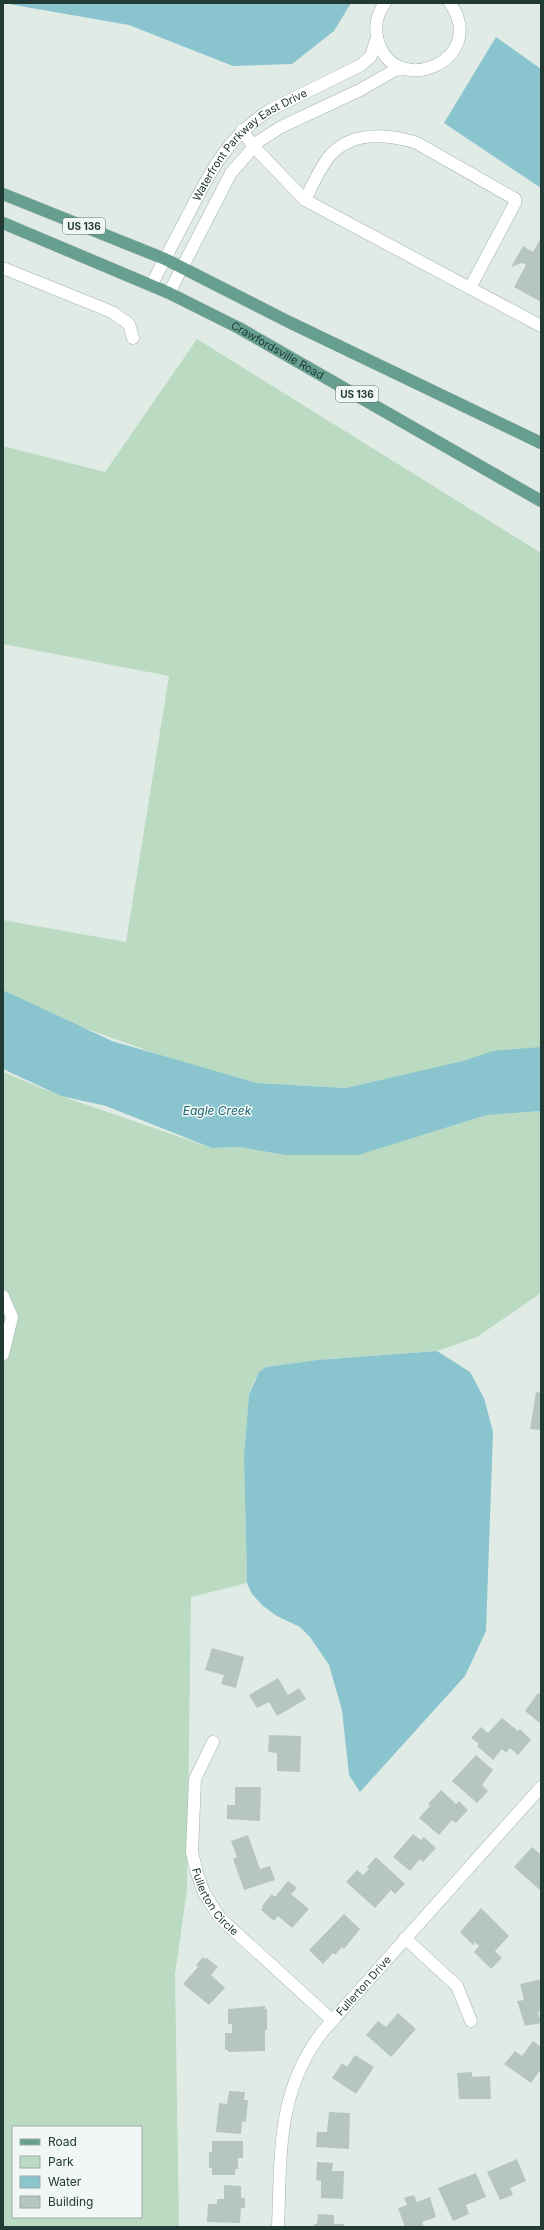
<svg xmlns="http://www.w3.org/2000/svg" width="544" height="2230" font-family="Inter,sans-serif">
  <rect width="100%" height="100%" fill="#e0ebe6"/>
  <!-- green -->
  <path fill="#badbc2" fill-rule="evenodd" d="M197,339L541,553V1053L346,1088L257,1083L168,1058L76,1025L3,990V920L126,942L169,676L3,644V446L105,472Z
    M3,1072L61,1096L212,1148L240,1147L284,1155L423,1135L487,1115L541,1111V1293L477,1337L437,1351L317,1360L266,1367L255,1379L249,1395L244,1456L247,1583L191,1597L187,1889L175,1975L179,2227H3ZM13,2127H141V2217H13Z"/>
  <!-- water -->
  <path fill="#8ac4ce" d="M3,3H351L334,31L292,64L233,66L129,25Z
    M496,37L541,69V188L444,123Z
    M3,990L112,1041L257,1083L346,1088L463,1061L493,1051L541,1047V1111L487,1115L358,1155H284L240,1147L212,1148L106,1106L61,1096L3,1069Z
    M437,1351L470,1372L484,1398L493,1432L486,1631L465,1676L360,1792L349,1775L342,1710L329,1665L310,1637L300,1627L277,1616L263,1606L252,1594L247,1583L244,1456L249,1395L259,1372L266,1367L317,1360Z"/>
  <!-- building -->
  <path fill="#b6c5bf" d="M541,238V302L514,287L526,265L522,263L511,267L523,246L533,252Z
    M536,1392L541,1393V1430L530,1429Z
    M212,1648L244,1657L236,1688L221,1684L224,1675L205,1670Z
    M278,1678L288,1695L299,1688L306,1699L277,1716L269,1702L257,1708L249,1695Z
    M538,1693L541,1695V1724L525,1711Z
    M502,1718L518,1731L520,1729L531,1740L518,1755L510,1748L506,1753L502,1749L493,1760L477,1746L479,1744L471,1738L481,1727L488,1733Z
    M269,1735L301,1736L300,1772L277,1771V1753L268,1752Z
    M476,1755L493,1770L482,1785L488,1791L477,1803L452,1781Z
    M235,1787H261L260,1821L227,1819V1805H235Z
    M441,1790L456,1804L459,1801L468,1810L456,1823L452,1820L439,1835L419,1818L430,1806L428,1804Z
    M413,1834L421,1840L424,1837L436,1848L423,1862L420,1859L410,1871L393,1857Z
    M248,1835L260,1869L270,1866L275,1880L244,1890L233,1859L237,1857L231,1841Z
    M532,1847L541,1855V1891L514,1867Z
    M376,1857L405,1884L395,1894L391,1890L375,1908L346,1882L357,1870L363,1875L369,1869L367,1867Z
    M288,1881L297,1888L291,1894L309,1909L292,1928L278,1916L274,1921L261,1910L263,1907L262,1906L272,1894L275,1897Z
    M481,1908L509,1936L495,1951L502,1958L491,1969L474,1952L479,1946L475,1942L473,1945L460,1932Z
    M344,1914L360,1929L344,1949L342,1947L335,1955L333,1953L323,1964L309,1950Z
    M203,1957L205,1959L207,1958L218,1967L211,1975L225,1988L209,2005L183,1984L198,1967L196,1965Z
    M541,1979V2011L538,2012L541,2023L525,2026L517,2001L524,2000L520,1984Z
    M265,2006V2009H267V2030H265V2051L228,2052V2050H225V2033H232V2024H228V2009Z
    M398,2013L416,2029L391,2057L366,2035L378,2021L386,2027Z
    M533,2041L541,2047V2069L531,2083L504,2064L515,2051L522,2056Z
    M355,2055L374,2067L356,2094L332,2078L342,2063L347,2067Z
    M472,2072V2077L490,2076L491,2099H459L457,2073Z
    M229,2091L245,2092L244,2100H248L246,2122L242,2121L241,2134L216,2132L219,2103L227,2104Z
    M329,2112L350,2113L349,2149L316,2147L317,2132H327Z
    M212,2141H243V2158H238V2169H235V2175H212V2168H209V2152H212Z
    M517,2159L526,2181L510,2188L513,2195L500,2200L487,2172Z
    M317,2162L333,2163L332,2171H344L343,2199L321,2198V2181L316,2180Z
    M476,2173L486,2197L466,2205L469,2214L453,2221L438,2188Z
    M224,2185L241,2186V2198H245V2208H241L240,2223L207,2222L208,2204H217V2199H224Z
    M414,2195L417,2202L430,2197L436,2217L422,2222L424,2227H405L398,2208L407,2205L404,2198Z
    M318,2214L334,2215V2224H344V2227H314V2224H317Z"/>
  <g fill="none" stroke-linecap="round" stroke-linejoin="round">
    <defs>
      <g id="minor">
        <path d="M385,3C377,14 374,28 378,41C395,100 490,60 450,3"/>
        <path d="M242,130L254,147L305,200L541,326"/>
        <path d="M305,200C312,186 319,170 328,158C349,131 387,133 417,143L515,199V203L470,288"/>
        <path d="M3,268L112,312L129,324L133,338"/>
        <path id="s1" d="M151,286C163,262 176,238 188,215C210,172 228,136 270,110L361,65L371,56L377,37"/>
        <path d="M169,293L231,173L259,141L281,127L360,90L395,70L407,69"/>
        <path d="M3,1296L12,1317L3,1354"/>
        <path id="s2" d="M213,1742L195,1779L192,1852L197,1873L204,1893L220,1918L333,2021"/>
        <path d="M405,1938L457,1986L471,2021"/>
        <path id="s3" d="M278,2227C281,2155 276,2090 324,2030L541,1787"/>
      </g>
      <g id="major">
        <path d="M3,194L165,259L289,322L541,443"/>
        <path id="s4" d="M3,223L169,293L239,328L541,501"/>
      </g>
    </defs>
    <!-- minor casing -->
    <use href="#minor" stroke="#a3b2ad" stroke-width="13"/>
    <!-- major casing -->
    <use href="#major" stroke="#c1c8c6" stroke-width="13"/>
    <!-- minor -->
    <use href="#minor" stroke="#fff" stroke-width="12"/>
    <!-- major -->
    <use href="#major" stroke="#669f90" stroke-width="12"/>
  </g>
  <g text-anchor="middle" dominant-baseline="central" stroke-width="3" stroke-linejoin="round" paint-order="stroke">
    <!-- shield labels -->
    <g fill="#f0f7f4" stroke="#5f736d" stroke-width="1">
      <rect x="63" y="218" width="42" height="16" rx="3"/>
      <rect x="336" y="386" width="42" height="16" rx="3"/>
    </g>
    <g font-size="10" font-weight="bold" fill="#213a33">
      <text x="84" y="226">US 136</text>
      <text x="357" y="394">US 136</text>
    </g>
    <!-- street labels -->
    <g font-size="11" fill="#213a33" stroke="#f0f7f4">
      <text stroke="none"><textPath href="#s1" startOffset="176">Waterfront Parkway East Drive</textPath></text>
      <text stroke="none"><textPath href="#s4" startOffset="303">Crawfordsville Road</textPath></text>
      <text stroke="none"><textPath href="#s2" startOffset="170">Fullerton Circle</textPath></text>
      <text stroke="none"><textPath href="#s3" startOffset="266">Fullerton Drive</textPath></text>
    </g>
    <!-- water labels -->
    <g font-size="12" font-style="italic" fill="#1e6674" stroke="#f0f7f4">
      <text x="217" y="1110">Eagle Creek</text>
    </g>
  </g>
  <!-- border -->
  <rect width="544" height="2230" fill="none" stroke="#213a33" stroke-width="8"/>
  <!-- legend -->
  <rect x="12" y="2126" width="130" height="92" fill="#f0f7f4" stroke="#9daba7"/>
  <rect x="20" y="2139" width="20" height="6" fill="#669f90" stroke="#9daba7"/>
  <text x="48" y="2146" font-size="12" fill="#213a33">Road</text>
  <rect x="20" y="2156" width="20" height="12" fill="#badbc2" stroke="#9daba7"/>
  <text x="48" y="2166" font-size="12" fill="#213a33">Park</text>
  <rect x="20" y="2176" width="20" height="12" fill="#8ac4ce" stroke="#9daba7"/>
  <text x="48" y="2186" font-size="12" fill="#213a33">Water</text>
  <rect x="20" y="2196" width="20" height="12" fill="#b6c5bf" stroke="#9daba7"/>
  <text x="48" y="2206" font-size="12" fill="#213a33">Building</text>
</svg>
